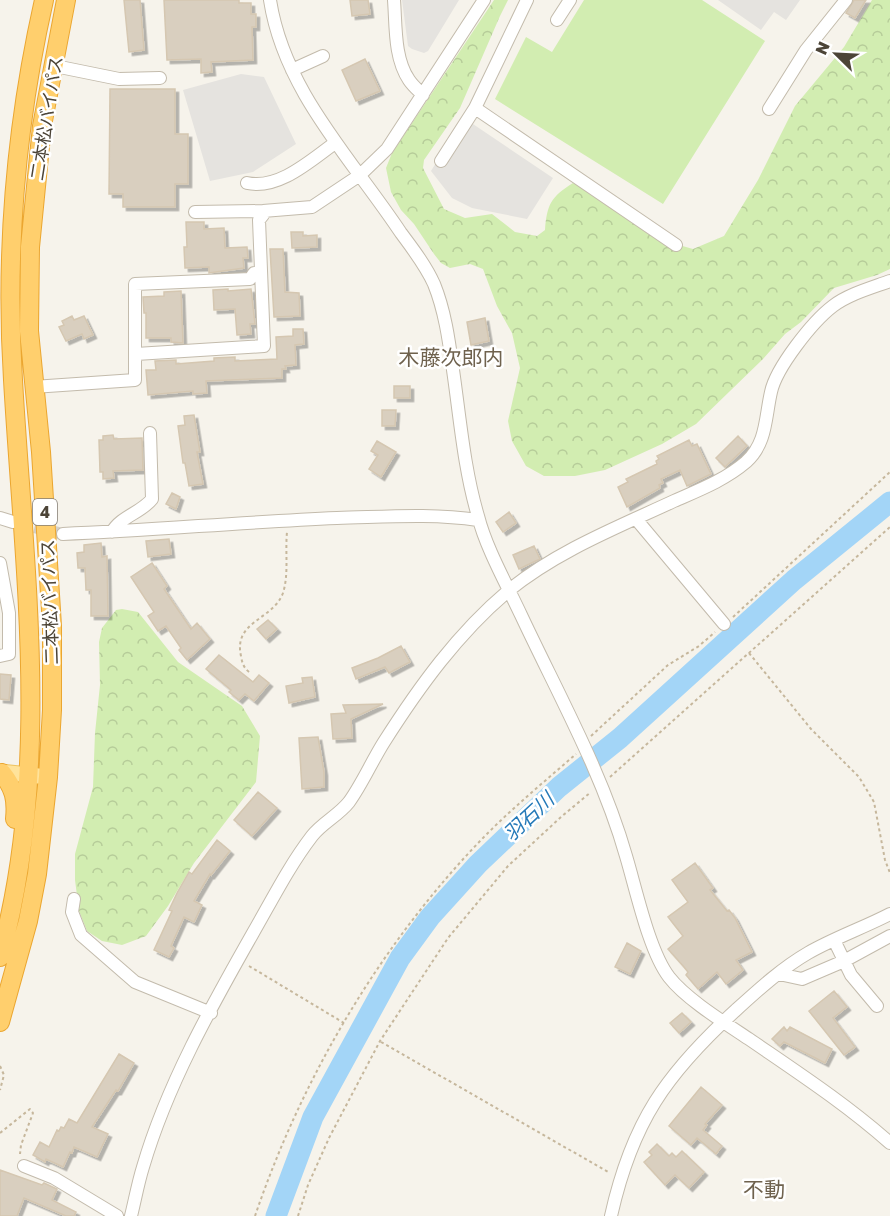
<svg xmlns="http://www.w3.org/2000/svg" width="890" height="1216" font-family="'Golos Text','Noto Sans JP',sans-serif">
  <defs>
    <pattern id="forest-crowns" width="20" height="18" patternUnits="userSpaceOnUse" patternTransform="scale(1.5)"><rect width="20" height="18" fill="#d2edb1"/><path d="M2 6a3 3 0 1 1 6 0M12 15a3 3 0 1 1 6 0" fill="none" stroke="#b6cc99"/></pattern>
    <filter id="shadow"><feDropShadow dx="3.5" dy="3.5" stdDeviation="0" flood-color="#0004"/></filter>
  </defs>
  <rect width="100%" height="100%" fill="#f6f3eb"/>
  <!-- forest -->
  <path fill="url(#forest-crowns)" d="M494,0H508L500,16L460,108L424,160L423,168L444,209L465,218L492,214L515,232L537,236L545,230C547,204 551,197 573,183L590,190L665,241L693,249L724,236L758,180L795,106L844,47L872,0H890V269L877,275L834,288L801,322L785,334L763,359L696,424L662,444L605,470L575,476H544L526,466L512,441L508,421L520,368L512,333L497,306L483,269L470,264L450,268L441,263L434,254L414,224L401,210L391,192L386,168L392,153Z
    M122,609L138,612L178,662L242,706L260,736L256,782L194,863L168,906L146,936L122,945L102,941L87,931L79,911L75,880V854L93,787L95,733L100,685L99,642L102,628L116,610Z"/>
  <!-- pitch -->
  <path fill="#d2edb1" d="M584,0H702L765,41L663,204L495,99L526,37L552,52Z"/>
  <!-- parking -->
  <path fill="#e5e3df" d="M402,0H459L428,51L424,53L412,49L408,46Z
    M718,0H800L786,20L774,12L761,30Z
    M241,74L264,77L296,144L253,172L210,181L183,90Z
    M464,118L553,178L527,219L472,208L452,198L431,171Z"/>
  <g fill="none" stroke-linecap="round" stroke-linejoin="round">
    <!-- river -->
    <path stroke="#a3d5f7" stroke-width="21" d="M276,1216L313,1117L400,958L430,917L478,864L559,787L620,738L794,580L890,502"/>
  </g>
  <!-- building -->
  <path fill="#d9cfbf" stroke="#d5c7b1" stroke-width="1.5" filter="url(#shadow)" d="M124,0H140L144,50L129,52Z
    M164,0H239V3H251V14H256V27H252L253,60L211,62L212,72L201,73V59L167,60Z
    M350,0H368L370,14L352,16Z
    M854,0H866L855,18L846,13Z
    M365,59L380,91L356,101L342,70Z
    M110,89H175V134H188V184H175V207H123V194H109Z
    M186,222H204V229L224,228L225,248L247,247L248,258H243L244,268L209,273V267L185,268L184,247H187Z
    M291,232H303V236L317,235V247L292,248Z
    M270,249H283L285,292L299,293L300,316L274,317Z
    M228,289V291L251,289L255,324H250L251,334L237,335L235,309L214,310L213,290Z
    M181,291L183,343L171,342V338H146V313H144L143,297L164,296V292Z
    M72,316L74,320L84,316L93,335L84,339L82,334L66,341L59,327L64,325L62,321Z
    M485,318L489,341L471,345L467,322Z
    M293,329H303L304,344L295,345L296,365L285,366L286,369H282V378L206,381L207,393L193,394V391L148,395L146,370H156L155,361L176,360V364L214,361V358L235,357V361L277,359L276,337L293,336Z
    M394,386H410V398H394Z
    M382,410H396L395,426H382Z
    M194,415L200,452H197L203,484L189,486L185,463H183L178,426L185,425L184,416Z
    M113,435L114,439L142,438L143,470L113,471L114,478L103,479V472H100L99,440H103V436Z
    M738,436L747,446L725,467L716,458Z
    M689,440L692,446L697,444L711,474L687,486L680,470L661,479L663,483L659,485L660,488L627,507L618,487L628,482L626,479L657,464L656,461L659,459L657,456Z
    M377,441L396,452L381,477L369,469L378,455L371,451Z
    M172,493L180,497L176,509L166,504Z
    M509,512L516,523L503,532L496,522Z
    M169,539L171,554L148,557L146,541Z
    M101,543L102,557L107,556L108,616H91V590H86L85,568H78L77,553L84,552V545Z
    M534,546L540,559L519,569L513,555Z
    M152,563L167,586L164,589L191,629L197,623L210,639L187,660L179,650L181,648L166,626L158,631L148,616L154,612L131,577Z
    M268,620L277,629L266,639L257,629Z
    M401,646L410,662L389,673L385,667L356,679L352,668L378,658Z
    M219,655L253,682L259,675L269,683L254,701L245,694L239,700L229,692L231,690L206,669Z
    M0,674L11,675L9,700L0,699Z
    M312,677L315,697L289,703L286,686L303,683L302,678Z
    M383,704L351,719L352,738L333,739L331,714L346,713L343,705Z
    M318,737L324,772V787L302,789L299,738Z
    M258,792L277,808L252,836L234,820Z
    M217,840L230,851L211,875L210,874L194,901L202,905L194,922L184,917L171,946L174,948L169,957L154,950L172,911L169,910L177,893L189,872L192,874Z
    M695,863L713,888L710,890L727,911L729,910L735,918L752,952L736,960L743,970L726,984L717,972L698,989L686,975L688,972L684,967L668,949L683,936L668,917L688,902L672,880Z
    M627,943L641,951L630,974L615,967Z
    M834,991L847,1007L833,1018L855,1047L844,1055L809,1011Z
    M682,1013L691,1022L679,1033L670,1023Z
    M784,1027L787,1031L790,1027L832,1049L825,1063L784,1042L780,1046L772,1039Z
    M119,1054L134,1063L118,1091L116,1090L92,1127L108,1134L97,1157L74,1147L72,1153L70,1152L63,1167L46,1159L45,1162L33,1155L40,1142L49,1147L57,1130L59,1131L61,1127L64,1128L69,1119L77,1123Z
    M701,1087L722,1105L705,1124L707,1125L703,1130L722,1146L716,1154L697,1138L691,1145L669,1126Z
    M657,1144L669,1156L672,1153L676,1157L682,1151L704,1172L689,1188L675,1175L665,1185L644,1162L652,1155L649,1152Z
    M0,1170L42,1185L44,1183L57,1189L52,1200L76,1212L74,1216H66L24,1198L17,1216H0Z"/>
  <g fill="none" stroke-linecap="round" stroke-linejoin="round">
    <!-- minor-tunnel -->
    <path stroke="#d4d0c7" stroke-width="12" stroke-dasharray="12 6" stroke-linecap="butt" d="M17,523L63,534"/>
    <defs>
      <path id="minor" d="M270,0C284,91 352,159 401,233C413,249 426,266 434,284C445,311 449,341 453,370C460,418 464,469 478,516C486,548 507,585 521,615C558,694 602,772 626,856C636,889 649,951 669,977C686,999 725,1023 749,1039C797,1072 846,1104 890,1143
        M394,0C396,26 394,58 409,80C413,86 418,90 423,95
        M557,20L570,0
        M55,66L119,79L160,78
        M292,70L323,56
        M475,108L676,245
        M769,109L806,50L846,0
        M441,161L475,108L527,0
        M247,183C279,190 311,160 335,143
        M195,212L263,211L312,207L360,175L387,149L484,0
        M136,354L264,346L259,220L263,215V211
        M33,387L135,380V284L250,279L254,273H261
        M0,518L13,522
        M636,519L724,624
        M112,532C121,516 141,513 152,499L150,433
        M63,534C154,530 245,522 337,518C384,517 431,513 478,520
        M0,563L9,613V654L0,656
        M74,899L72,912L81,935L135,982L211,1013
        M834,940L851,975L877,1006
        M779,974L802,979L844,961L890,936
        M24,1166L54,1178L117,1216
        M131,1216C135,1200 138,1183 143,1167C167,1085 211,1007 253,933C272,900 289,866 312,836C322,823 339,815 349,802C362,784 372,761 384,742C419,687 458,633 508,591C557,551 618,527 674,501C699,490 725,480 746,462C767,443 765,418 771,392C776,368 812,322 833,306C849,294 871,288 890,281
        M611,1216C632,1122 666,1074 736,1010C758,990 782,968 808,953C834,938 863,928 890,914"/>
      <path id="major" d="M0,772L48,777"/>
      <path id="highway" d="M2,773C14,788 17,799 15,819
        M0,957C52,769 24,571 13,380C5,253 16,124 44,0
        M0,1022L28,921L37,874L48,777L52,710V626L41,452L29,331L30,247L42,126L66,0"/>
    </defs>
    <!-- minor casing -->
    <use href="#minor" stroke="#c3bbac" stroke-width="14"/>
    <!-- major casing -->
    <use href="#major" stroke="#eec461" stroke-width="17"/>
    <!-- highway casing -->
    <use href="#highway" stroke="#eba630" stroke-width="20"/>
    <!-- path -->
    <path stroke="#c6b79c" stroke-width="2" stroke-dasharray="3 3" stroke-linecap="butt" d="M733,617L890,472
      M749,653L811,729L859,777L874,802L885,860L890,873
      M249,672C244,668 242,663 241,656C233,621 273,620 283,593C289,574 285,552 287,532
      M591,736L668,665L699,646L715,632
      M610,777L890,527
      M249,966L344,1023
      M381,1042L610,1173
      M0,1066L4,1075L0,1090
      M0,1133L30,1109L33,1113L21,1145L20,1154
      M255,1216C302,1078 380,945 481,840C511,809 544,782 576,754
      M298,1216L308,1185L329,1138L380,1041L448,938L508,866L561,817L591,792"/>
    <!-- minor -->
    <use href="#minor" stroke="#fff" stroke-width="12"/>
    <!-- major -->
    <use href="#major" stroke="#ffe39b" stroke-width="15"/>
    <!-- highway -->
    <use href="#highway" stroke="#ffcf6d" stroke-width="18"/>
  </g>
  <g text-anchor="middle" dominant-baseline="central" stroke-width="5" stroke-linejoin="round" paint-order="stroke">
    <!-- shield labels -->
    <rect fill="#fff" stroke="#827c73" stroke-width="1.5" x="33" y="499" width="24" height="26" rx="4.5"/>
    <g font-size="16" font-weight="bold" fill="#4c4437">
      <text x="45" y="512">4</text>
    </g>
    <!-- street labels -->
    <g font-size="18" fill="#4c4437" stroke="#fff">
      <text transform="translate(46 118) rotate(-81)">二本松バイパス</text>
      <text transform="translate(49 602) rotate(-92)">二本松バイパス</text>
    </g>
    <!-- water labels -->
    <g font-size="20" font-style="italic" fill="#257ab9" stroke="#fff">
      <text transform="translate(528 816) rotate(-43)">羽石川</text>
    </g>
    <!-- quarter labels -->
    <g font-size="21" fill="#6f624e" stroke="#fff">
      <text x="451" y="357">木藤次郎内</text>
      <text x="764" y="1189">不動</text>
    </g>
  </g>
  <!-- north arrow -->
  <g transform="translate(836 54) rotate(294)" stroke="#ffffff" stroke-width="4.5" paint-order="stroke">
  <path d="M0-4.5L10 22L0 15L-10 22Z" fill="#4c4437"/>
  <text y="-9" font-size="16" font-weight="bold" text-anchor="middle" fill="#4c4437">N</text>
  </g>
</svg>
